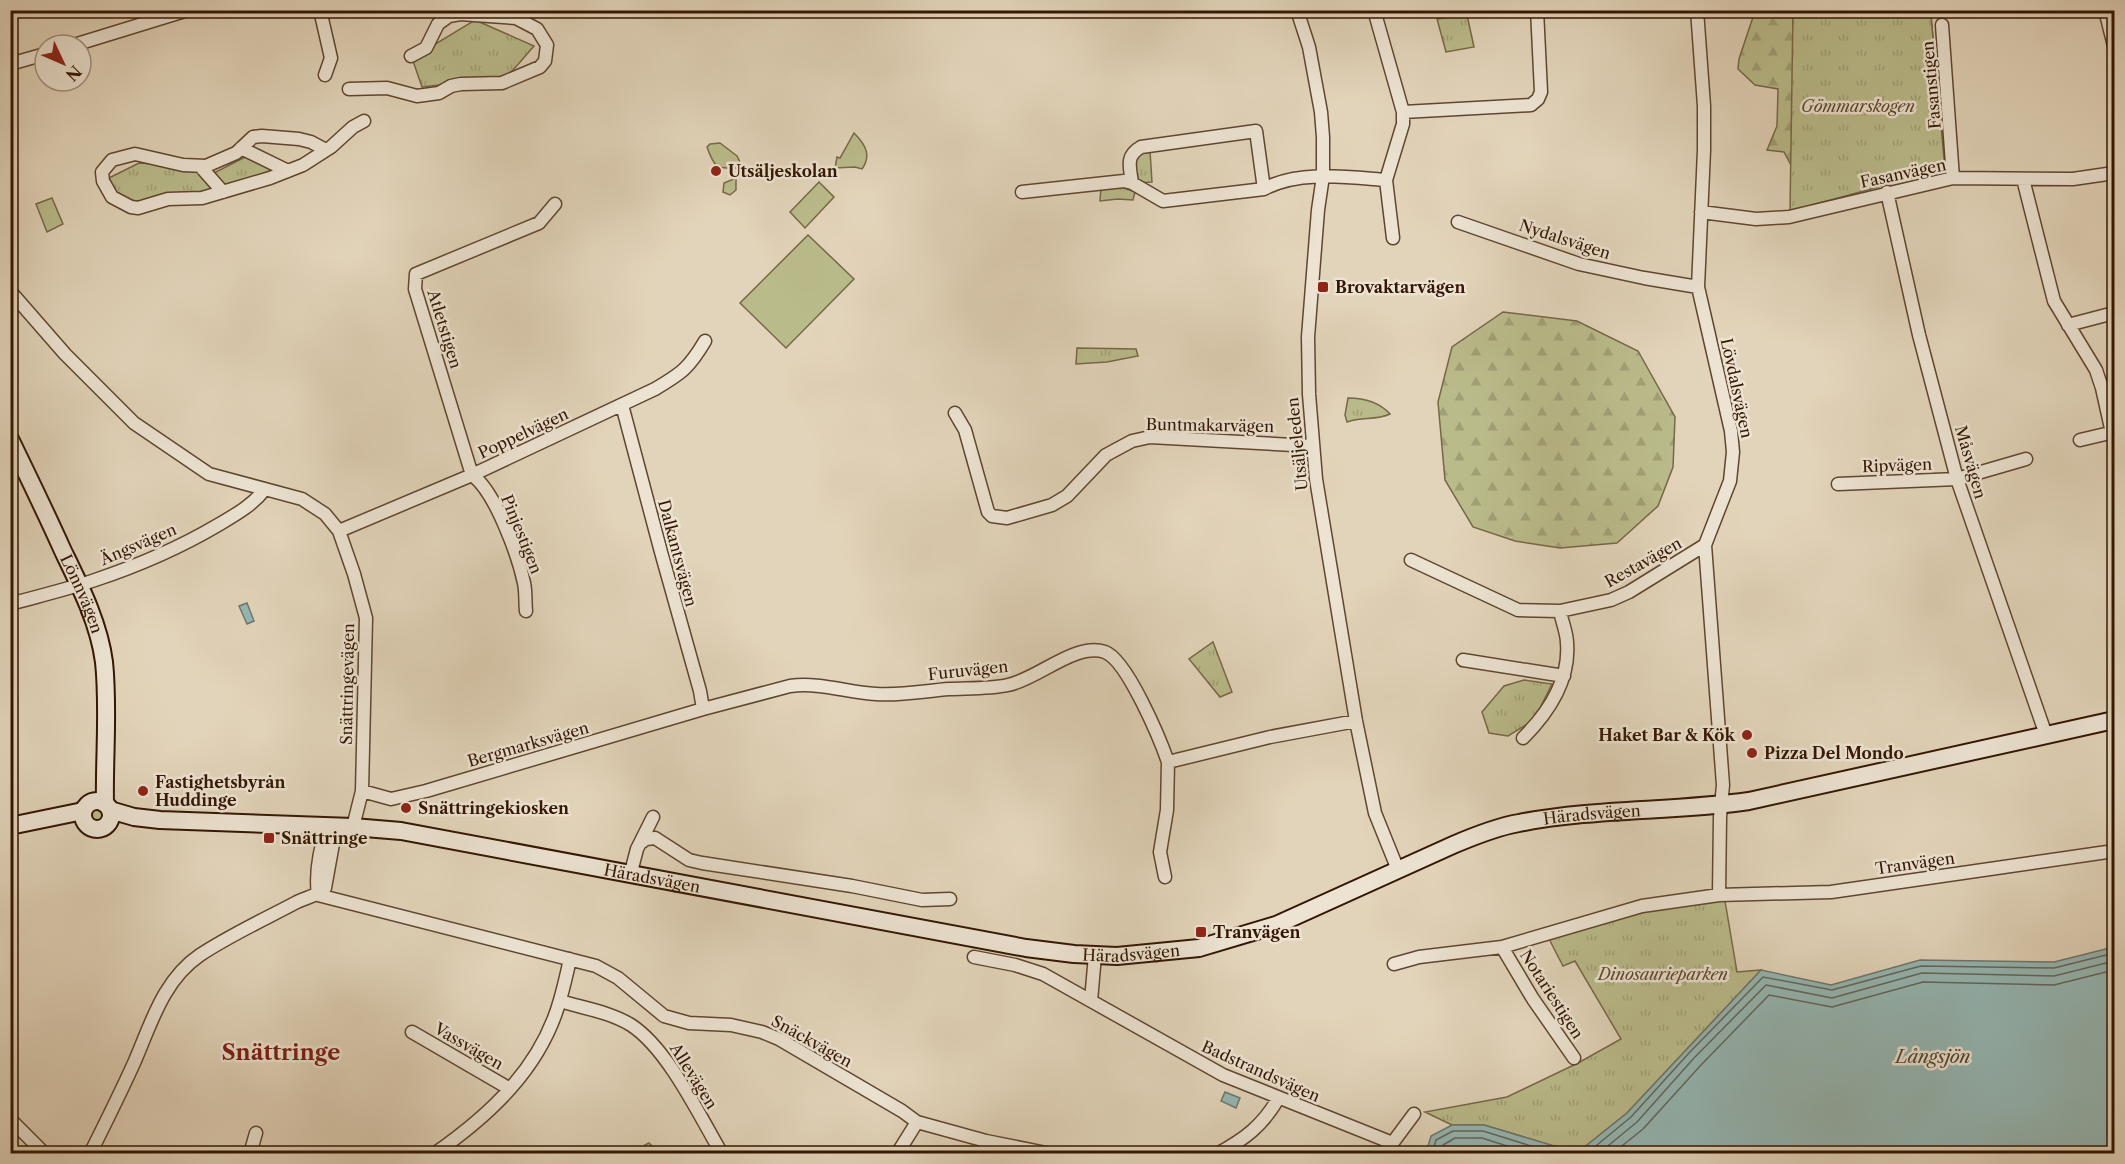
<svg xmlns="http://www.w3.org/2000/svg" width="2125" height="1164" font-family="'Libre Caslon Text',serif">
  <defs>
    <pattern id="forest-firs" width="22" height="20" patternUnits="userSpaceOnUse" patternTransform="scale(1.5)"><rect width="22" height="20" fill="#babb8b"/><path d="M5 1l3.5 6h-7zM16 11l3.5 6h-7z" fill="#a0a076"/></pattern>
    <pattern id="park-tufts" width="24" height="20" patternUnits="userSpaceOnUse" patternTransform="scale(1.5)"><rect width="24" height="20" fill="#babb8b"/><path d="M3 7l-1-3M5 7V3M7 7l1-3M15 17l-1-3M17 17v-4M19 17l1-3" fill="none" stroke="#a0a076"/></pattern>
  </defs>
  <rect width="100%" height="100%" fill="#e2d4ba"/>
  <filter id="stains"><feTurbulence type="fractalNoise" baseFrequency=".00333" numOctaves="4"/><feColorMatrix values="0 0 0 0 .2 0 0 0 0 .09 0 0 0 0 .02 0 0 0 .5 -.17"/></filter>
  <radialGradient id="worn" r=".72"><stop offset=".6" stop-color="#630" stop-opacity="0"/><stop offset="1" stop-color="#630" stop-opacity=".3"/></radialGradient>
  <!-- green -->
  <path fill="#babb8b" stroke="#776846" stroke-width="1.5" d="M854,133C865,144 872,155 862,169L855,167L835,168L837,157L840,158Z
    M720,143L737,156L740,162L737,168C716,169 714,167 707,147L710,144Z
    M736,178V190L730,195L723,192L724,183Z
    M819,182L834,197L805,228L790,212Z
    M52,198L63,224L47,232L36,204Z
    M808,235L854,279L786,348L740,303Z
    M95,804H98L108,817C103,828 91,829 86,818L89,807Z"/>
  <!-- forest -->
  <path fill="url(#forest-firs)" stroke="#776846" stroke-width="1.5" d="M1755,11H1949L1931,16L1945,169L1792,167L1784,152L1767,150L1777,126L1778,89L1755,85L1738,69L1739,59Z
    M1503,312L1577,321L1638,351L1675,417L1673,467L1658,506L1617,543L1560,548L1515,541L1473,527L1445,480L1438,402L1452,347Z"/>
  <!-- park -->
  <path fill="url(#park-tufts)" stroke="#776846" stroke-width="1.5" d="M1793,11H1949L1931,16L1945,169L1790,211Z
    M1467,15L1474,47L1446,52L1437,19Z
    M475,20L534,46L507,77L422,87L412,58Z
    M1140,151H1150L1152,182L1137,183L1135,157Z
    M247,156L278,170L226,188L212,174Z
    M139,163C160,163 179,171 201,170L217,190L131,204L112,192L109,178Z
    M1119,186L1135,192L1133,200L1118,199L1100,201L1101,187Z
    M1077,348L1136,349L1138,356L1107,362L1076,364Z
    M1348,398C1364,398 1379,402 1390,414C1375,421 1362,416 1347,422L1345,415Z
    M1213,642L1232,692L1220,697L1189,659Z
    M1524,680L1552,684L1534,720L1508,736L1489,733L1482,712L1504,686Z
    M1724,895L1737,972L1761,970L1627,1113L1577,1153L1484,1125H1452L1425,1112L1507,1097L1578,1063L1621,1039L1575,961L1563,966L1547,935L1642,906Z
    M649,1143L659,1153H637L641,1147Z"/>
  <!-- water -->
  <path fill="#95b7b4" stroke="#6e776d" stroke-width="1.5" d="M247,603L254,621L247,624L239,606Z
    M2114,947V1153H1426L1431,1136L1452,1125H1484L1577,1153L1627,1113L1761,970L1831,985L1920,960L2054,962Z
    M1225,1092L1240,1098L1236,1108L1221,1101Z"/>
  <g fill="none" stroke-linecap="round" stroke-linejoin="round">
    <!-- shore -->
    <path stroke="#64665b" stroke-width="1.5" d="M1432,1154L1436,1140L1453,1131H1483L1557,1154
      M1440,1154L1443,1145L1455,1138H1482L1532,1154
      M1586,1154L1631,1117L1689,1053L1763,977L1832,990L1921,966L2054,968L2114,953
      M1598,1154L1637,1122L1694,1058L1766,985L1832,998L1922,973L2054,976L2114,961
      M1612,1154L1643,1129L1701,1065L1769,995L1832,1007L1923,982L2054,985L2114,970"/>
    <defs>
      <path id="street" d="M320,10L331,58L325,75
        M1297,10L1309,47L1321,112L1323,137V176L1318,210L1308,337L1309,394L1316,479L1356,721L1375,813L1398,870
        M1374,10L1403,112V124L1386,180L1393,238
        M1697,10L1704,106V150L1698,287L1731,431L1733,452L1730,481L1705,545L1723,785L1720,817L1719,895
        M2105,10L2114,46
        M1942,25L1953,178
        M74,45L188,10
        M10,64L45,54
        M349,89L387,88L417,96L439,93L451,86L461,84L502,83L540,67L545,61L547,45L537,29L516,18L460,14L449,16L438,24L426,48L411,56
        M1403,112L1531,105L1538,99L1541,92L1537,10
        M241,148L288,171
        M326,150L311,142L299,139L262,136L253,137L236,153L206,166L183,165L135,154L112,160L102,172L103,181L112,197L131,207L138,208L168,199L202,198L270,178L303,165L331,147L353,127L364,121
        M200,166L223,192
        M2023,179L2054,301L2096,370L2102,388L2112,433
        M1132,183C1130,167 1125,156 1141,147L1256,131L1264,189
        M1022,192L1124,181L1132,183L1163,201L1264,189C1298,170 1348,177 1386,180
        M1887,192L1919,335L1957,479L2046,735
        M1701,212L1756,219L1789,217L1953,178L2073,179L2114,173
        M1458,222L1579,264L1644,278L1698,287
        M10,291L65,354L134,423L209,474L302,499L325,514L339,531L354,574L366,618L362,791L353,827
        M2068,325L2114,313
        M622,405L661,552L700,691L703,709
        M955,413L965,430L988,512L992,516L1007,518L1052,505L1067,496L1106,455L1132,441L1150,437L1312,446
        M2080,440L2114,432
        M1838,484L1957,479L2026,459
        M339,531L472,475L655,389C682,373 689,368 705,341
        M1411,560L1518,610L1560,611L1611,600L1629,592L1705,545
        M10,604C39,596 68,589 95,580C137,566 179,548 218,525C235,515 253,505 265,489
        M526,611C525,602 526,592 524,583C518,555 495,491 472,475L415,289L416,274L539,223L555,204
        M1463,660L1564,676
        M1523,738C1548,713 1570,680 1567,643C1567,633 1562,622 1560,611
        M362,791L391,799L426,791L703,709L790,686C819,682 846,692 876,694C899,696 925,691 949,689C968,688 989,689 1008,685C1038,679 1075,642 1105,652C1127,660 1160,739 1168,762L1270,737L1356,721
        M642,842L646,839L655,838L689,860L702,863L852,886L922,900L950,899
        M631,872L637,849L653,817
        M1165,877L1160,852L1167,810L1168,762
        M318,895L596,966L618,978L664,1016L689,1023L731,1025L762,1032L779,1039L902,1111L917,1122L986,1141L1051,1154
        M318,895C315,873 320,848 327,827
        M1502,947L1533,999L1574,1058
        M974,957L1015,965L1043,974L1223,1075L1390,1142L1394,1141L1414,1114
        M1394,964L1419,957L1502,947L1642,906L1719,895L1831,892L2114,851
        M560,1001C583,1008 610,1012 631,1025C668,1049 699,1115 722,1154
        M1091,1001L1095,955
        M412,1032L510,1089
        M10,1119L45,1154
        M90,1154C105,1124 120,1094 134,1063C151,1024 163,980 200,955C230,935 265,919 297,902C307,897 317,896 325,888L336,827
        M250,1154L256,1133
        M434,1154C490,1115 541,1068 560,1000C564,986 567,973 570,959
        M897,1154L917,1122
        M1217,1154C1245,1139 1262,1126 1278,1099"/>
      <g id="secondary">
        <path id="s1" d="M10,439C28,476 46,513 63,551C80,586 99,623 104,662C109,709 104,757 105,804"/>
        <circle cx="97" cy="815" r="14"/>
        <path id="s2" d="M110,810L134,817L160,820L353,827L401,831L1026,948L1074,954L1117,956L1199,948L1276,925L1453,845C1474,836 1496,827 1519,823C1594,808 1673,812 1749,801L2114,720"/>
        <path d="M10,826L83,811"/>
      </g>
    </defs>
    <!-- street casing -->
    <use href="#street" stroke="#604630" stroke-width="15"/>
    <!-- secondary casing -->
    <use href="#secondary" stroke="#341602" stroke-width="20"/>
    <!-- street -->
    <use href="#street" stroke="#ece3d2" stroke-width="12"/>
    <!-- secondary -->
    <use href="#secondary" stroke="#ece3d2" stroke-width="16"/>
  </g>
  <!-- markers -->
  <g fill="#8f2418" stroke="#ece3d2" stroke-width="2">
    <circle cx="716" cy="171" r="6"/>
    <rect x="1317" y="281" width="12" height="12" rx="3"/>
    <circle cx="1747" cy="735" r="6"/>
    <circle cx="1752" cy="753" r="6"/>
    <circle cx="143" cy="791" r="6"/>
    <circle cx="406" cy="808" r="6"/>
    <rect x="263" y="832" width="12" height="12" rx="3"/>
    <rect x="1195" y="926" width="12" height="12" rx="3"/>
  </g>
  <g text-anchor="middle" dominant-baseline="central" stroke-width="5" stroke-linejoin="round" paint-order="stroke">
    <!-- street labels -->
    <g font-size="16" fill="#341602" stroke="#ece3d2">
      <text transform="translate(1931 85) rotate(-95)">Fasanstigen</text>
      <text transform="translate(1903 173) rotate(-12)">Fasanvägen</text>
      <text transform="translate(1565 239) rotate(18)">Nydalsvägen</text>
      <text transform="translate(445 329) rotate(73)">Atletstigen</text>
      <text transform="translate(1737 388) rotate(78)">Lövdalsvägen</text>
      <text transform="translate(1210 425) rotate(1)">Buntmakarvägen</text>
      <text transform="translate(523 433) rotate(-25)">Poppelvägen</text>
      <text transform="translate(1297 444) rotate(-96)">Utsäljeleden</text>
      <text transform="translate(1971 462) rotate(74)">Måsvägen</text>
      <text transform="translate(1897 465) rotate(-2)">Ripvägen</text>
      <text transform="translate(522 534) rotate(68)">Pinjestigen</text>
      <text transform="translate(138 544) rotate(-23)">Ängsvägen</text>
      <text transform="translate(678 553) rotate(75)">Dalkantsvägen</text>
      <text transform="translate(1643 562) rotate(-29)">Restavägen</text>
      <text stroke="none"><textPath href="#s1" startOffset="171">Lönnvägen</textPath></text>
      <text transform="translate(968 670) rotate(-6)">Furuvägen</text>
      <text transform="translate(347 684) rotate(-89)">Snättringevägen</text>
      <text transform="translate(528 744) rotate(-16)">Bergmarksvägen</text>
      <text stroke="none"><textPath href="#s2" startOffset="1520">Häradsvägen</textPath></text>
      <text transform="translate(1915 863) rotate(-8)">Tranvägen</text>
      <text stroke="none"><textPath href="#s2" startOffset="548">Häradsvägen</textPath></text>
      <text stroke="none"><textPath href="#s2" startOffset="1034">Häradsvägen</textPath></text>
      <text transform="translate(1552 994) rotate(57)">Notariestigen</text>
      <text transform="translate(812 1041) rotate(29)">Snäckvägen</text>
      <text transform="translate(469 1046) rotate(30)">Vassvägen</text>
      <text transform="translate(1261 1071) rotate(24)">Badstrandsvägen</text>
      <text transform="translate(694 1076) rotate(58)">Allevägen</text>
    </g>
    <!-- park labels -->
    <g font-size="16" font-style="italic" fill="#5c482b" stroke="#ece3d2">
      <text x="1858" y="106">Gömmarskogen</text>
      <text x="1663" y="974">Dinosaurieparken</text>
    </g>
    <!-- poi labels -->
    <g font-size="16" font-weight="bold" fill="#341602" stroke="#ece3d2" text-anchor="start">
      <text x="728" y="171">Utsäljeskolan</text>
      <text x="1335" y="287">Brovaktarvägen</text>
      <text x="1735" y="735" text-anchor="end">Haket Bar &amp; Kök</text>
      <text x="1764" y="753">Pizza Del Mondo</text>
      <text x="155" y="782">Fastighetsbyrån<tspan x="155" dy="18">Huddinge</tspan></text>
      <text x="418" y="808">Snättringekiosken</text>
      <text x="281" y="838">Snättringe</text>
      <text x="1213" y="932">Tranvägen</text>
    </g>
    <!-- water labels -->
    <g font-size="18" font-style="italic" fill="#514637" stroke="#ece3d2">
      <text x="1933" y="1057">Långsjön</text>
    </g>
    <!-- district labels -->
    <g font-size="22" font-weight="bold" fill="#7a1f14" stroke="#ece3d2">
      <text x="281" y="1052">Snättringe</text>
    </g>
  </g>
  <!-- margin -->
  <rect width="2125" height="1164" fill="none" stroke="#e2d4ba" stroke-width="36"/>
  <rect x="12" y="12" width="2101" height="1140" fill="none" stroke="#341602" stroke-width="3"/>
  <rect x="18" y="18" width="2089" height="1128" fill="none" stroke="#341602" stroke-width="1.5"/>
  <!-- north arrow -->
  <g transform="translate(63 63) rotate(134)"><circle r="28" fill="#ece3d2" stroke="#a2917f" stroke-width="1.5"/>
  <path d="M0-4.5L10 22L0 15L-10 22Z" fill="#8f2418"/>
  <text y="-9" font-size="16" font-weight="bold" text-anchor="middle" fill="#341602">N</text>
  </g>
  <rect width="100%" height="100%" filter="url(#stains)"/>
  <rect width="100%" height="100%" fill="url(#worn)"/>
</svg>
